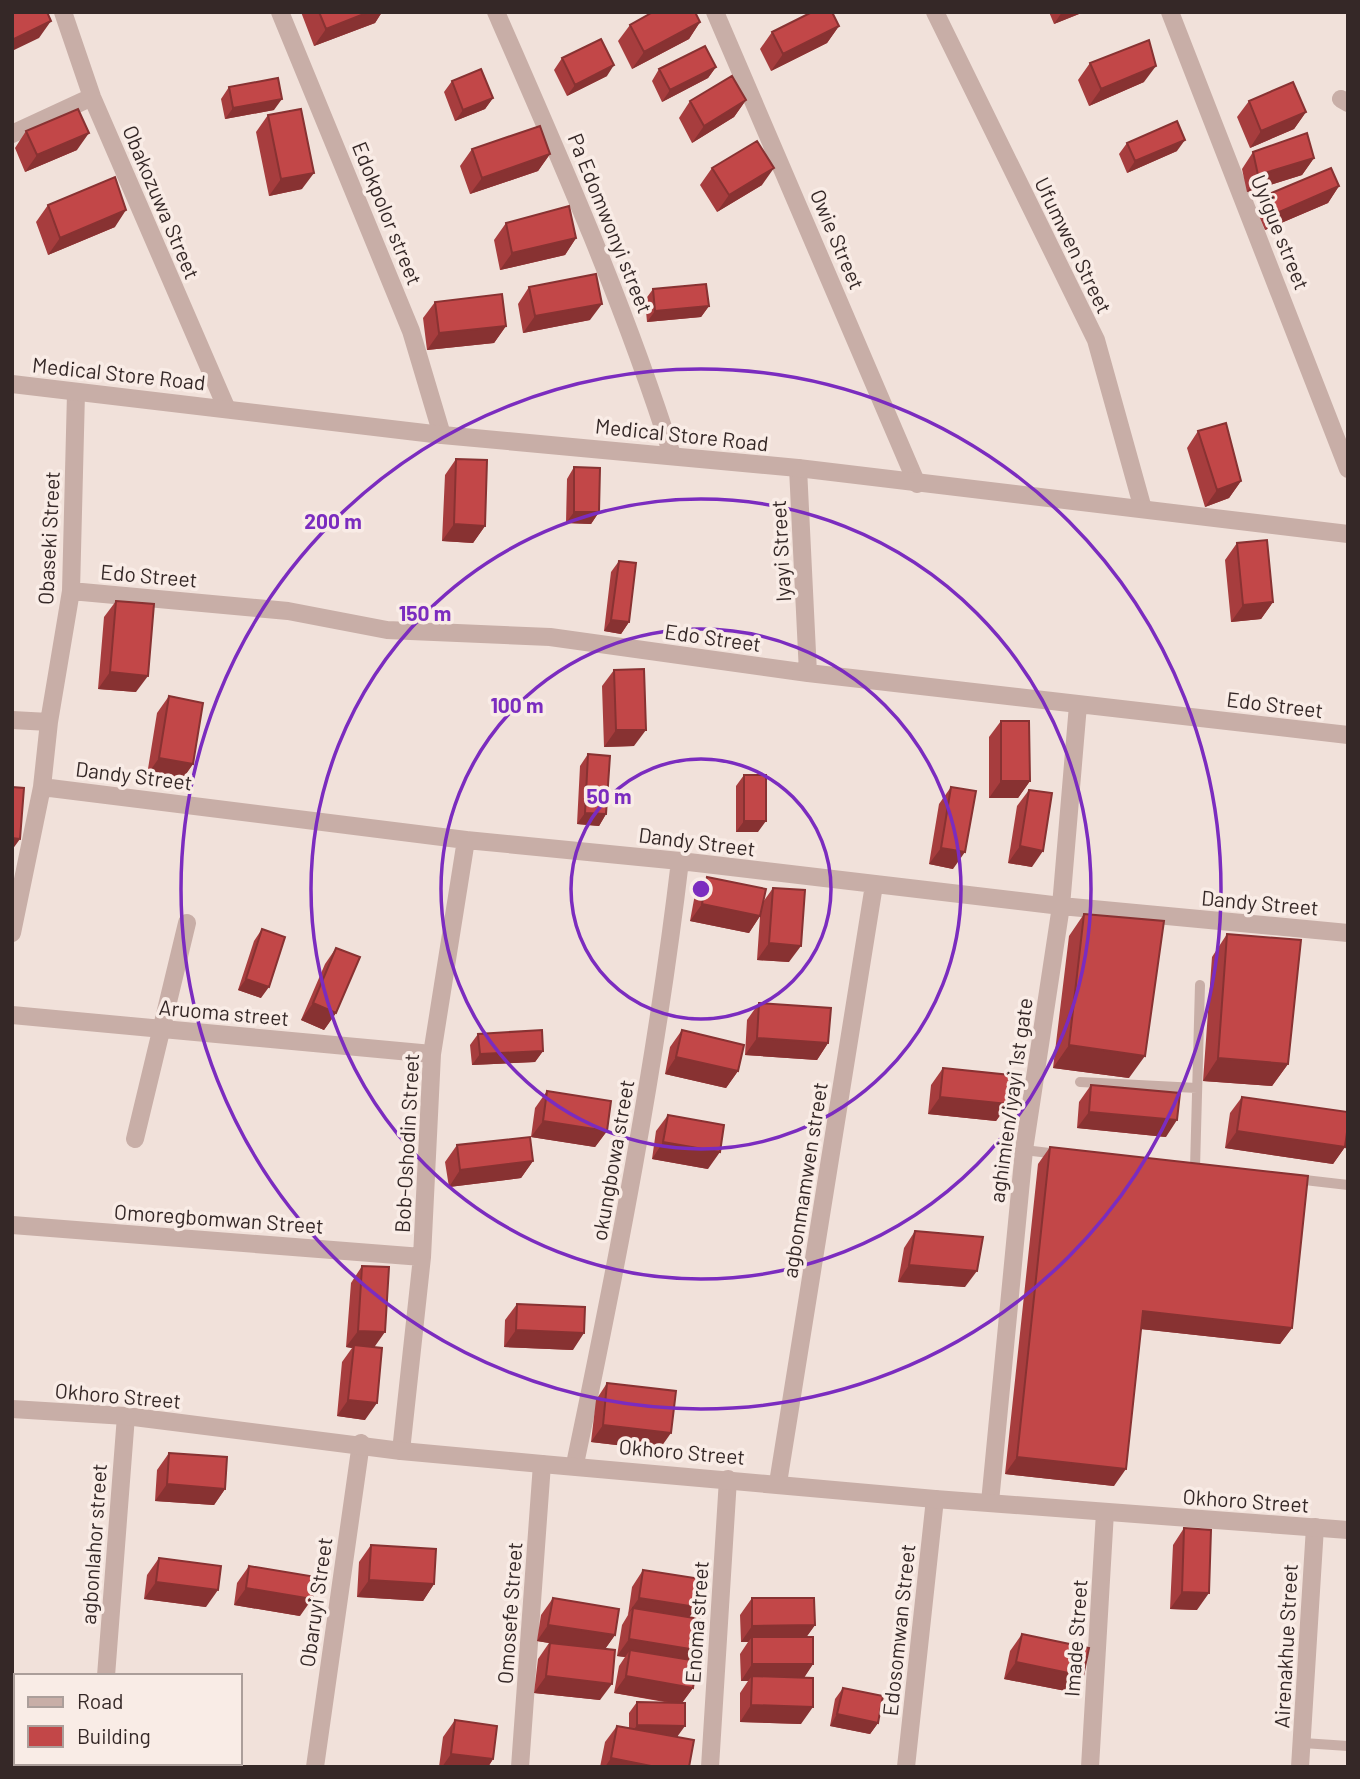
<svg xmlns="http://www.w3.org/2000/svg" width="1360" height="1779" font-family="Barlow,sans-serif">
  <rect width="100%" height="100%" fill="#f1e1da"/>
  <g fill="none" stroke-linecap="round" stroke-linejoin="round">
    <!-- service -->
    <path stroke="#c8aea7" stroke-width="10" d="M1080,1082L1197,1088
      M1024,1150L1058,1154
      M1195,1168L1200,985
      M1296,1179L1348,1185
      M1303,1743L1348,1746"/>
    <!-- minor -->
    <path stroke="#c8aea7" stroke-width="18" d="M63,12L92,97L226,407
      M280,12L411,331L442,435
      M496,12C560,158 624,303 672,455
      M715,12L917,484
      M935,12L1096,340L1143,509
      M1170,12L1348,469
      M1341,99L1348,103
      M12,134L92,97
      M798,468L808,673
      M71,591L288,611L387,630L550,637L808,673L1348,735
      M12,720L49,722
      M42,787L466,840L680,861L1061,906L1348,933
      M12,933L42,787L49,722L71,591L76,393
      M12,1015L432,1054
      M135,1139L187,923
      M12,1225L422,1257
      M401,1451L422,1257L432,1054L466,840
      M575,1464C617,1264 656,1064 680,861
      M778,1483L874,885
      M990,1502L1024,1150L1061,906L1078,705
      M106,1676L126,1416
      M99,1767L100,1763
      M315,1767L361,1443
      M520,1767L542,1464
      M710,1767L728,1479
      M906,1767L935,1499
      M1090,1767L1105,1512
      M1300,1767L1315,1527"/>
    <!-- tertiary -->
    <path stroke="#c8aea7" stroke-width="18" d="M12,384L442,435L798,468L1348,534
      M12,1409L126,1416L401,1451L542,1464L935,1499L1348,1530"/>
  </g>
  <!-- wall -->
  <path fill="#a73d3e" d="M301,12H382L375,23L314,46Z
    M1049,12H1084L1054,24Z
    M700,22L689,39L632,69L618,41L630,25Z
    M839,26L827,43L771,71L760,49L772,32Z
    M562,58L607,76L567,96L554,70Z
    M1090,63L1144,82L1089,106L1078,80Z
    M716,67L708,78L662,102L652,81L659,69Z
    M452,81L493,98L485,109L455,121L444,92Z
    M229,87L274,110L225,119L221,99Z
    M746,100L734,117L692,143L679,118L690,101Z
    M1249,101L1306,112L1294,129L1250,148L1237,117Z
    M268,115L302,189L269,196L256,132Z
    M26,131L77,150L25,172L15,148Z
    M1127,143L1177,151L1127,173L1119,154Z
    M472,149L550,154L538,171L470,194L460,166Z
    M1253,152L1314,158L1302,175L1247,192L1242,169Z
    M712,168L762,185L717,212L700,185Z
    M1339,186L1328,203L1265,230L1257,211L1269,194Z
    M48,205L115,227L48,255L36,222Z
    M506,223L576,238L565,255L500,270L494,240Z
    M529,287L590,320L523,333L518,304Z
    M653,289L709,306L701,317L647,322L645,300Z
    M435,302L506,326L494,343L427,350L423,318Z
    M1198,431L1241,481L1229,498L1205,507L1187,448Z
    M456,459L485,526L473,543L442,541L445,475Z
    M574,467L599,512L591,524L566,523L567,479Z
    M1237,543L1273,602L1261,619L1231,622L1225,560Z
    M619,561L629,622L621,634L604,631L611,572Z
    M116,601L136,692L98,689L104,617Z
    M614,670L634,746L604,747L602,686Z
    M169,696L193,764L181,781L147,775L157,713Z
    M1001,721L1030,781L1018,798H989V737Z
    M588,754L606,814L599,826L577,824L580,766Z
    M744,775L758,832H736V786Z
    M951,787L953,869L929,864L939,804Z
    M1029,790L1032,867L1008,863L1017,806Z
    M707,877L763,902L773,888L789,962L757,960L760,916L749,933L690,921L695,894Z
    M1084,914L1129,1078L1053,1068L1069,936Z
    M262,929L261,998L238,990L254,941Z
    M1227,934L1288,1064L1272,1086L1203,1081L1212,957Z
    M336,948V1013L324,1030L301,1020L325,964Z
    M759,1003L828,1043L817,1060L745,1055L747,1020Z
    M682,1030L738,1071L726,1088L665,1074L670,1047Z
    M478,1034L543,1051L535,1062L472,1065L470,1045Z
    M943,1068L1008,1104L996,1121L928,1114L931,1085Z
    M1091,1085L1166,1137L1077,1128L1079,1102Z
    M547,1091L607,1131L595,1147L531,1137L535,1108Z
    M1242,1097L1345,1147L1333,1164L1225,1148L1230,1113Z
    M668,1115L708,1169L652,1159L656,1131Z
    M457,1145L533,1161L521,1178L449,1187L445,1162Z
    M1050,1147L1292,1328L1280,1344L1141,1329L1114,1486L1005,1474L1038,1164Z
    M915,1231L965,1287L898,1282L904,1248Z
    M362,1266L375,1348L365,1420L337,1416L342,1362L352,1348L346,1347L351,1283Z
    M517,1304L573,1350L504,1347L505,1320Z
    M607,1383L659,1450L591,1442L596,1400Z
    M169,1453L225,1489L214,1505L155,1501L157,1470Z
    M1184,1528L1197,1610L1170,1609L1173,1545Z
    M371,1545L434,1584L423,1601L357,1597L359,1562Z
    M159,1558L206,1607L144,1599L147,1575Z
    M249,1566L300,1616L234,1605L237,1583Z
    M643,1570L696,1607L689,1617L696,1650L689,1660L693,1688L682,1703L677,1737L689,1767H600L605,1742L617,1726L629,1728V1713L637,1702L670,1703L614,1693L619,1666L625,1657L617,1656L622,1625L628,1615L632,1587Z
    M553,1598L615,1635L605,1649L600,1700L534,1693L538,1659L549,1643L537,1641L541,1615Z
    M752,1598L815,1625L806,1637L813,1664L804,1677L801,1724L740,1722V1693L748,1681H741L740,1654L748,1642H741L740,1615Z
    M1022,1634L1083,1676L1071,1692L1004,1679L1010,1651Z
    M843,1688L878,1723L870,1734L830,1726L835,1699Z
    M455,1720L493,1759L488,1767H439L443,1737Z
    M16,1724V1760H12V1729Z"/>
  <!-- shaded-wall -->
  <path fill="#883232" d="M369,12H382L375,23L314,46L326,29Z
    M1062,12H1084L1054,24Z
    M51,21L39,38L12,51V40Z
    M700,22L689,39L632,69L644,52Z
    M839,26L827,43L771,71L783,54Z
    M614,65L607,76L567,96L575,85Z
    M1156,66L1144,82L1089,106L1101,89Z
    M716,67L708,78L662,102L670,90Z
    M493,98L485,109L455,121L463,110Z
    M282,99L274,110L225,119L233,108Z
    M746,100L734,117L692,143L704,126Z
    M1306,112L1294,129L1250,148L1261,131Z
    M89,133L77,150L25,172L37,155Z
    M1185,140L1177,151L1127,173L1135,161Z
    M550,154L538,171L470,194L482,178Z
    M1314,158L1302,175L1247,192L1258,175Z
    M774,168L762,185L717,212L729,195Z
    M314,173L302,189L269,196L281,179Z
    M1339,186L1328,203L1265,230L1277,213Z
    M126,210L115,227L48,255L60,238Z
    M576,238L565,255L500,270L512,253Z
    M602,304L590,320L523,333L535,316Z
    M709,306L701,317L647,322L655,311Z
    M506,326L494,343L427,350L439,333Z
    M1241,481L1229,498L1205,507L1217,490Z
    M574,512H599L591,524L566,523Z
    M454,524L485,526L473,543L442,541Z
    M1273,602L1261,619L1231,622L1243,605Z
    M611,620L629,622L621,634L604,631Z
    M110,672L148,676L136,692L98,689Z
    M616,730H646L634,746L604,747Z
    M159,758L193,764L181,781L147,775Z
    M1001,781H1030L1018,798H989Z
    M585,813L606,814L599,826L577,824Z
    M744,821H766L758,832H736Z
    M12,838L20,839L12,850Z
    M1020,846L1043,851L1032,867L1008,863Z
    M941,848L965,852L953,869L929,864Z
    M702,904L760,916L749,933L690,921Z
    M769,943L801,946L789,962L757,960Z
    M246,979L269,987L261,998L238,990Z
    M313,1003L336,1013L324,1030L301,1020Z
    M757,1038L828,1043L817,1060L745,1055Z
    M1069,1045L1145,1056L1129,1078L1053,1068Z
    M543,1051L535,1062L472,1065L480,1054Z
    M676,1057L738,1071L726,1088L665,1074Z
    M1218,1058L1288,1064L1272,1086L1203,1081Z
    M940,1097L1008,1104L996,1121L928,1114Z
    M1089,1112L1177,1120L1166,1137L1077,1128Z
    M543,1121L607,1131L595,1147L531,1137Z
    M1237,1131L1345,1147L1333,1164L1225,1148Z
    M663,1142L720,1152L708,1169L652,1159Z
    M533,1161L521,1178L449,1187L460,1170Z
    M909,1265L977,1271L965,1287L898,1282Z
    M1143,1311L1292,1328L1280,1344L1131,1328Z
    M516,1330L584,1333L573,1350L504,1347Z
    M358,1331L385,1332L373,1349L354,1345L352,1348L346,1347Z
    M348,1400L377,1403L365,1420L337,1416Z
    M603,1425L671,1433L659,1450L591,1442Z
    M1017,1457L1126,1469L1114,1486L1005,1474Z
    M167,1484L225,1489L214,1505L155,1501Z
    M369,1580L434,1584L423,1601L357,1597Z
    M156,1582L218,1590L206,1607L144,1599Z
    M246,1588L312,1599L300,1616L234,1605Z
    M1182,1592L1209,1593L1197,1610L1170,1609Z
    M639,1598L696,1607L685,1624L633,1608L627,1615Z
    M548,1625L615,1635L603,1652L537,1641Z
    M815,1625L803,1642L752,1637L748,1642H741L752,1626Z
    M629,1639L696,1650L684,1667L630,1650L625,1657L617,1656Z
    M1016,1662L1083,1676L1071,1692L1004,1679Z
    M752,1664H813L802,1681L752,1676L748,1681H741Z
    M546,1676L612,1684L600,1700L534,1693Z
    M626,1676L693,1688L681,1704L614,1693Z
    M751,1705L813,1707L801,1724L740,1722Z
    M837,1714L878,1723L870,1734L830,1726Z
    M637,1725L685,1726L677,1737H629Z
    M16,1744V1760H12V1749Z
    M451,1754L493,1759L488,1767H442Z
    M611,1758L656,1767H605Z
    M47,1763H68L67,1765Z"/>
  <!-- building -->
  <path fill="#c24748" stroke="#883232" stroke-width="2" d="M12,12H47L51,21L12,40Z
    M319,12H369L326,29Z
    M653,12H695L700,22L644,52L630,25Z
    M812,12H832L839,26L783,54L772,32Z
    M601,39L614,65L575,85L562,58Z
    M1149,40L1156,66L1101,89L1090,63Z
    M705,46L716,67L670,90L659,69Z
    M481,69L493,98L463,110L452,81Z
    M732,76L746,100L704,126L690,101Z
    M278,78L282,99L233,108L229,87Z
    M1293,82L1306,112L1261,131L1249,101Z
    M78,109L89,133L37,155L26,131Z
    M301,109L314,173L281,179L268,115Z
    M1177,121L1185,140L1135,161L1127,143Z
    M540,126L550,154L482,178L472,149Z
    M1307,133L1314,158L1258,175L1253,152Z
    M757,141L774,168L729,195L712,168Z
    M1331,168L1339,186L1277,213L1269,194Z
    M115,177L126,210L60,238L48,205Z
    M569,206L576,238L512,253L506,223Z
    M596,274L602,304L535,316L529,287Z
    M706,284L709,306L655,311L653,289Z
    M502,294L506,326L439,333L435,302Z
    M1226,423L1241,481L1217,490L1198,431Z
    M456,459L487,460L485,526L454,524Z
    M574,467L600,468L599,512H574Z
    M1267,540L1273,602L1243,605L1237,543Z
    M619,561L636,563L629,622L611,620Z
    M116,601L154,604L148,676L110,672Z
    M644,669L646,730H616L614,670Z
    M169,696L203,703L193,764L159,758Z
    M1001,721H1029L1030,781H1001Z
    M588,754L610,756L606,814L585,813Z
    M744,775H766V821H744Z
    M12,787L24,788L20,839L12,838Z
    M951,787L976,791L965,852L941,848Z
    M1029,790L1052,793L1043,851L1020,846Z
    M707,877L766,889L760,916L702,904Z
    M773,888L805,890L801,946L769,943Z
    M1084,914L1164,921L1145,1056L1069,1045Z
    M262,929L285,937L269,987L246,979Z
    M1227,934L1301,940L1288,1064L1218,1058Z
    M336,948L360,957L336,1013L313,1003Z
    M759,1003L831,1008L828,1043L757,1038Z
    M542,1030L543,1051L480,1054L478,1034Z
    M682,1030L744,1045L738,1071L676,1057Z
    M943,1068L1010,1075L1008,1104L940,1097Z
    M1091,1085L1180,1093L1177,1120L1089,1112Z
    M547,1091L611,1101L607,1131L543,1121Z
    M1242,1097L1348,1112V1125L1345,1147L1237,1131Z
    M668,1115L724,1125L720,1152L663,1142Z
    M530,1137L533,1161L460,1170L457,1145Z
    M1050,1147L1308,1176L1292,1328L1143,1311L1126,1469L1017,1457Z
    M915,1231L983,1237L977,1271L909,1265Z
    M362,1266L389,1267L385,1332L358,1331Z
    M517,1304L585,1307L584,1333L516,1330Z
    M354,1345L382,1348L377,1403L348,1400Z
    M607,1383L676,1391L671,1433L603,1425Z
    M169,1453L227,1457L225,1489L167,1484Z
    M1184,1528L1211,1530L1209,1593L1182,1592Z
    M371,1545L436,1549L434,1584L369,1580Z
    M159,1558L221,1566L218,1590L156,1582Z
    M249,1566L316,1577L312,1599L246,1588Z
    M643,1570L701,1579L696,1607L639,1598Z
    M553,1598L619,1609L615,1635L548,1625Z
    M752,1598H814L815,1625L752,1626Z
    M633,1608L700,1619L696,1650L629,1639Z
    M1022,1634L1089,1648L1083,1676L1016,1662Z
    M752,1637H813V1664H752Z
    M550,1643L615,1650L612,1684L546,1676Z
    M630,1650L697,1661L693,1688L626,1676Z
    M752,1676L813,1678V1707L751,1705Z
    M843,1688L883,1696L878,1723L837,1714Z
    M637,1702L685,1703V1726L637,1725Z
    M455,1720L497,1726L493,1759L451,1754Z
    M617,1726L694,1740L689,1767H656L611,1758Z"/>
  <!-- distance rings -->
  <g fill="none" stroke="#7b2cbf" stroke-width="3.5">
    <circle cx="701" cy="889" r="130"/>
    <circle cx="701" cy="889" r="260"/>
    <circle cx="701" cy="889" r="390"/>
    <circle cx="701" cy="889" r="520"/>
  </g>
  <g text-anchor="middle" dominant-baseline="central" stroke-width="7" stroke-linejoin="round" paint-order="stroke">
    <!-- street labels -->
    <g font-size="21" fill="#352827" stroke="#f9ece6">
      <text transform="translate(162 202) rotate(67)">Obakozuwa Street</text>
      <text transform="translate(388 213) rotate(68)">Edokpolor street</text>
      <text transform="translate(611 223) rotate(68)">Pa Edomwonyi street</text>
      <text transform="translate(1281 232) rotate(68)">Uyigue street</text>
      <text transform="translate(838 239) rotate(67)">Owie Street</text>
      <text transform="translate(1074 245) rotate(64)">Ufumwen Street</text>
      <text transform="translate(119 373) rotate(6)">Medical Store Road</text>
      <text transform="translate(682 434) rotate(6)">Medical Store Road</text>
      <text transform="translate(48 538) rotate(-87)">Obaseki Street</text>
      <text transform="translate(780 551) rotate(-93)">Iyayi Street</text>
      <text transform="translate(149 575) rotate(5)">Edo Street</text>
      <text transform="translate(713 637) rotate(8)">Edo Street</text>
      <text transform="translate(1275 704) rotate(7)">Edo Street</text>
      <text transform="translate(134 775) rotate(7)">Dandy Street</text>
      <text transform="translate(697 841) rotate(7)">Dandy Street</text>
      <text transform="translate(1260 902) rotate(5)">Dandy Street</text>
      <text transform="translate(224 1012) rotate(5)">Aruoma street</text>
      <text transform="translate(1010 1100) rotate(-82)">aghimien/iyayi 1st gate</text>
      <text transform="translate(406 1143) rotate(-87)">Bob-Oshodin Street</text>
      <text transform="translate(612 1160) rotate(-80)">okungbowa street</text>
      <text transform="translate(804 1180) rotate(-81)">agbonmamwen street</text>
      <text transform="translate(219 1218) rotate(4)">Omoregbomwan Street</text>
      <text transform="translate(118 1395) rotate(5)">Okhoro Street</text>
      <text transform="translate(682 1451) rotate(5)">Okhoro Street</text>
      <text transform="translate(1246 1500) rotate(4)">Okhoro Street</text>
      <text transform="translate(93 1544) rotate(-86)">agbonlahor street</text>
      <text transform="translate(315 1602) rotate(-82)">Obaruyi Street</text>
      <text transform="translate(509 1613) rotate(-86)">Omosefe Street</text>
      <text transform="translate(696 1622) rotate(-86)">Enoma street</text>
      <text transform="translate(898 1630) rotate(-84)">Edosomwan Street</text>
      <text transform="translate(1075 1638) rotate(-86)">Imade Street</text>
      <text transform="translate(1285 1646) rotate(-87)">Airenakhue Street</text>
    </g>
  </g>
  <circle cx="701" cy="889" r="10" fill="#7b2cbf" stroke="#f9ece6" stroke-width="3.5"/>
  <g font-size="21" text-anchor="middle" font-weight="bold" fill="#7b2cbf" stroke="#f9ece6" stroke-width="7" stroke-linejoin="round" paint-order="stroke">
    <text x="333" y="529">200 m</text>
    <text x="425" y="621">150 m</text>
    <text x="517" y="713">100 m</text>
    <text x="609" y="804">50 m</text>
  </g>
  <!-- border -->
  <rect width="1360" height="1779" fill="none" stroke="#352827" stroke-width="28"/>
  <!-- legend -->
  <rect x="14" y="1674" width="228" height="91" fill="#f9ece6" stroke="#ab9e9a" stroke-width="2"/>
  <rect x="28" y="1697" width="35" height="10" fill="#c8aea7" stroke="#ab9e9a" stroke-width="2"/>
  <text x="77" y="1709" font-size="21" fill="#352827">Road</text>
  <rect x="28" y="1726" width="35" height="21" fill="#c24748" stroke="#ab9e9a" stroke-width="2"/>
  <text x="77" y="1744" font-size="21" fill="#352827">Building</text>
</svg>
